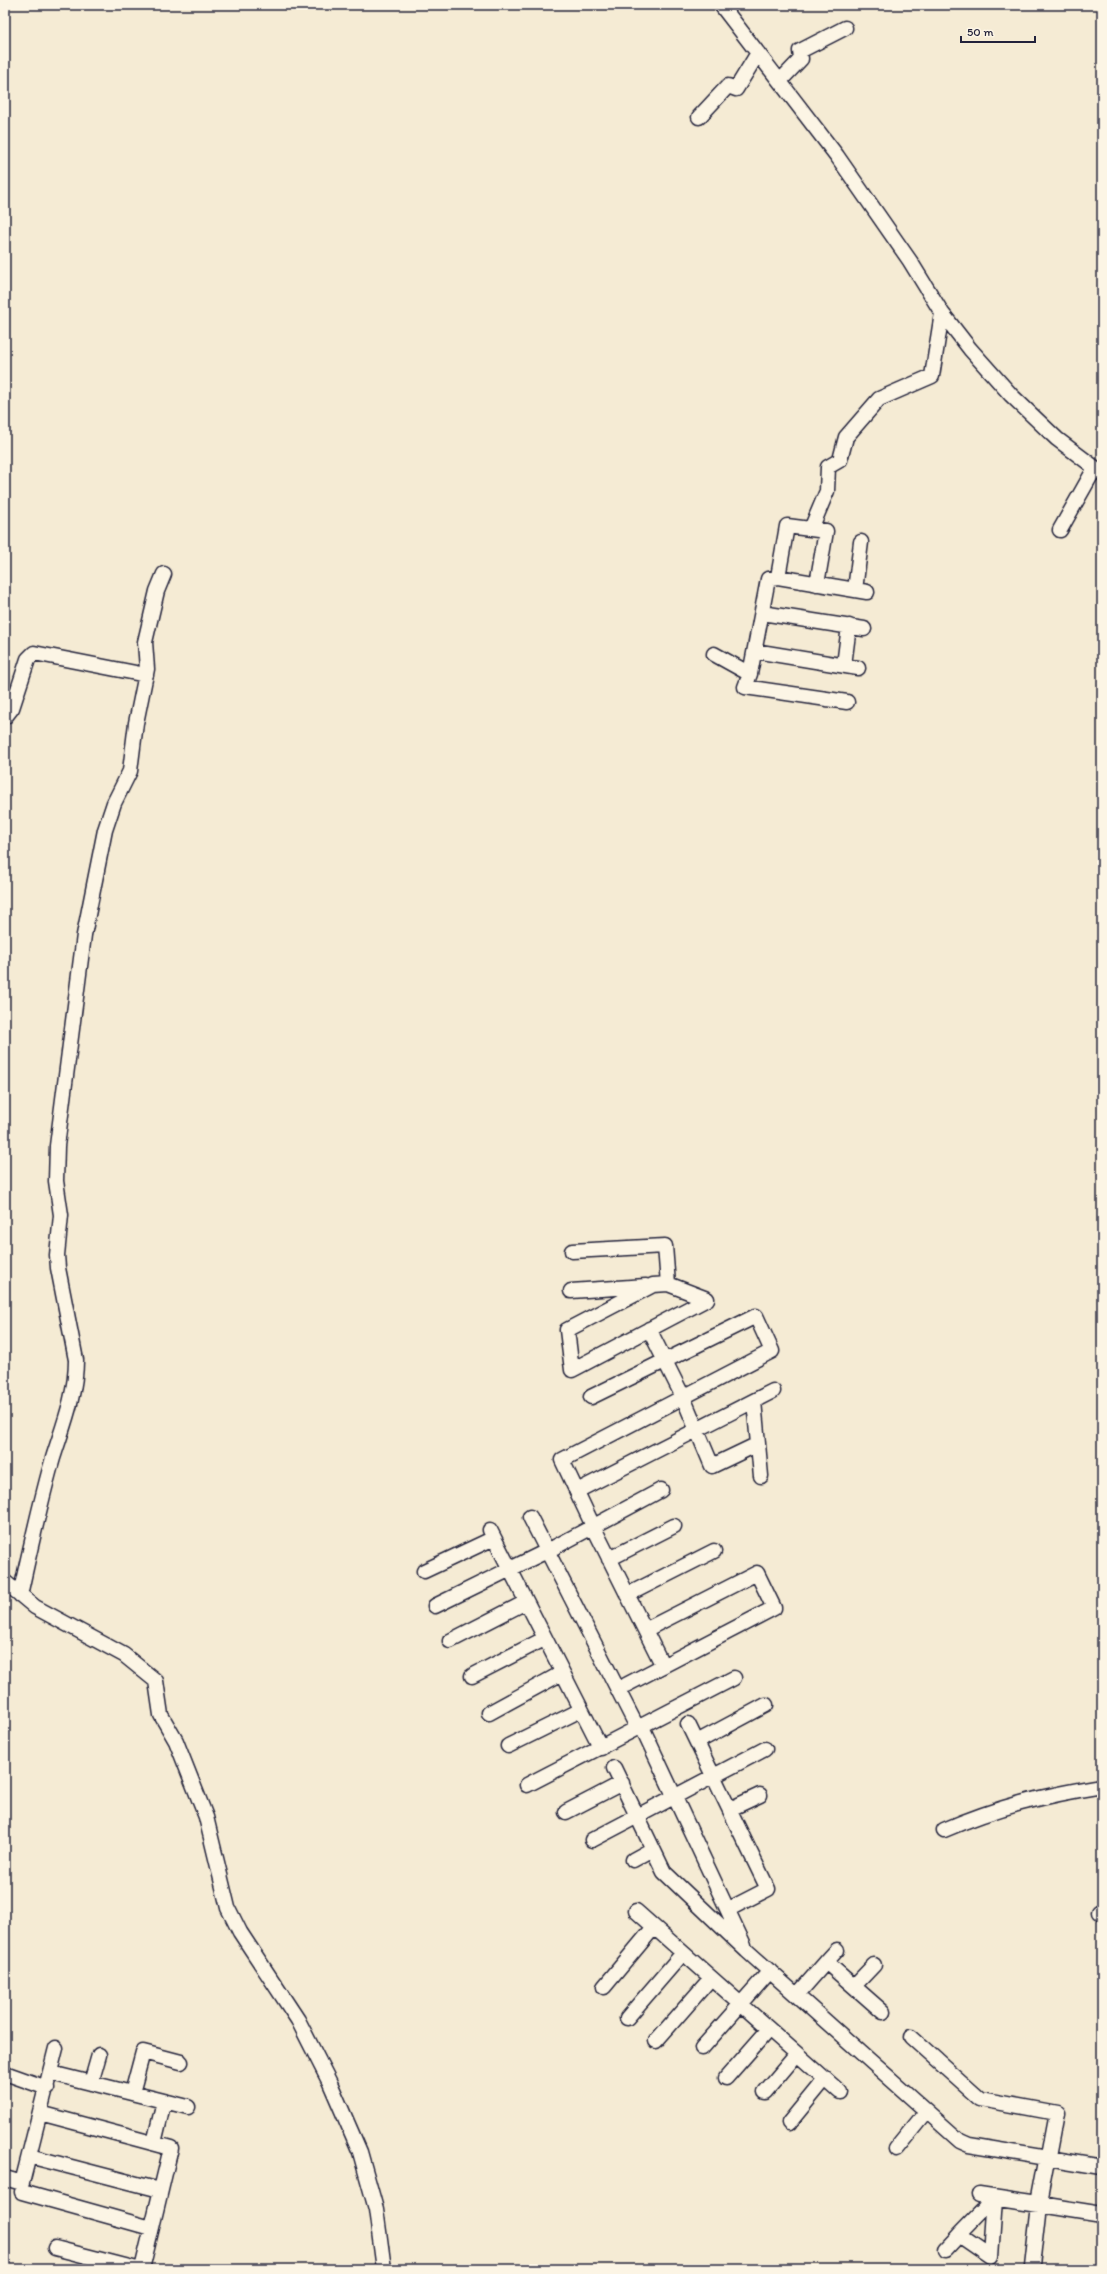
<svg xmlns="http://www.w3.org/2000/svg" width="1107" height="2274" font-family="Itim,sans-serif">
  <rect width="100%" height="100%" fill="#f5ebd4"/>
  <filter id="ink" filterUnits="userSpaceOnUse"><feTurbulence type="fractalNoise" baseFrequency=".025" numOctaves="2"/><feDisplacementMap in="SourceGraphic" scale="8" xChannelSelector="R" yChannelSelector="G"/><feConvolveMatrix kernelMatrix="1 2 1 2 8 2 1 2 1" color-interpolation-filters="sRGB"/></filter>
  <g filter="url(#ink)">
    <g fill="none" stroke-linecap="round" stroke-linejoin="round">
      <defs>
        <path id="minor" d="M721,5L837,156L910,261L942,313L970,349L1011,395L1057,439L1102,473
          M780,81L801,59L800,51L845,28
          M699,117L728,86L736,89L758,53
          M811,529L827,491L828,467L840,460L846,437L879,399L932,376L942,313
          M1060,530L1095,468
          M778,577L787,526L826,531L817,584
          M855,590L861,542
          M762,613L864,629
          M755,651L858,668
          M714,654L750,674
          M844,665L849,626
          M847,702L745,687L750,674L768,579L778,577L867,592
          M5,717L12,708L28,659L34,653L146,675
          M572,1251L665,1246L668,1284L707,1299L572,1370L567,1330L653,1285L668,1284
          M571,1291L646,1286
          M649,1329L683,1397L712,1466L758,1444
          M591,1397L756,1316L772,1351L562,1460L593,1526L663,1666
          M754,1401L761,1476
          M577,1491L773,1391
          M530,1517L638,1729
          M490,1530L601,1748
          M609,1559L674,1526
          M424,1571L494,1538
          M5,1582L35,1607L124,1655L156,1681L161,1715L176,1741L206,1817L228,1908L240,1932L298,2020L330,2083L360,2152L376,2209L384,2269
          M20,1595C30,1550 40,1503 53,1458C63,1426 76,1395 76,1360L58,1268L57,1255L61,1215L56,1181L57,1146L84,935L105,830L114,803L130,771L136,723L147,669L145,642L157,591L164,574
          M627,1595L714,1551
          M435,1606L555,1547L661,1490
          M450,1641L526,1602
          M472,1676L544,1639
          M626,1685L774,1608L757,1573L645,1630
          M489,1713L562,1673
          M688,1724L768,1889L729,1909
          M642,1727L744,1945
          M697,1742L766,1705
          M508,1746L581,1710
          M614,1768L664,1872L747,1951L960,2141L969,2145L1102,2167
          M527,1785L734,1678
          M730,1809L760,1795
          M566,1812L622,1783
          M944,1830C997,1807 1046,1795 1102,1786
          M592,1840L765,1749
          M633,1860L653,1849
          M636,1911L840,2092
          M1099,1912H1102
          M826,1962L837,1950
          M854,1986L874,1965
          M604,1987L654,1927
          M797,1995L826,1962L883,2012
          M627,2018L683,1953
          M911,2037L980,2099L1056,2113L1039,2204L1102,2214
          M656,2041L711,1978
          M702,2048L770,1971
          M5,2073L47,2088
          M51,2073L188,2107
          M726,2078L769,2029
          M91,2083L99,2055
          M765,2092L797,2054
          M132,2093L143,2052L181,2062
          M40,2113L171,2148L142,2269
          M789,2123L825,2079
          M154,2143L164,2101
          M896,2149L926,2112
          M29,2156L160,2190
          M5,2178L22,2183L56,2048
          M22,2192L151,2228
          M979,2195L1039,2204L1032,2266
          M995,2198L991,2257L959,2235Z
          M55,2248L137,2269
          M946,2249L959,2235"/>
      </defs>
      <!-- minor casing -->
      <use href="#minor" stroke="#22223b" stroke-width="17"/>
      <!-- minor -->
      <use href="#minor" stroke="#fcf5e5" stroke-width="14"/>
    </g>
  </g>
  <!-- margin -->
  <rect width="1107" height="2274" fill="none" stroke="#fcf5e5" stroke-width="20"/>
  <rect x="10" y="10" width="1087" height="2254" fill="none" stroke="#22223b" stroke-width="1.5" filter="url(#ink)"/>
  <!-- scale -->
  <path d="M961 36v6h74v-6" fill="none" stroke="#22223b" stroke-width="2"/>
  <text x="967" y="36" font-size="12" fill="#22223b" stroke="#fcf5e5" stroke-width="3" paint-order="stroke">50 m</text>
</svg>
